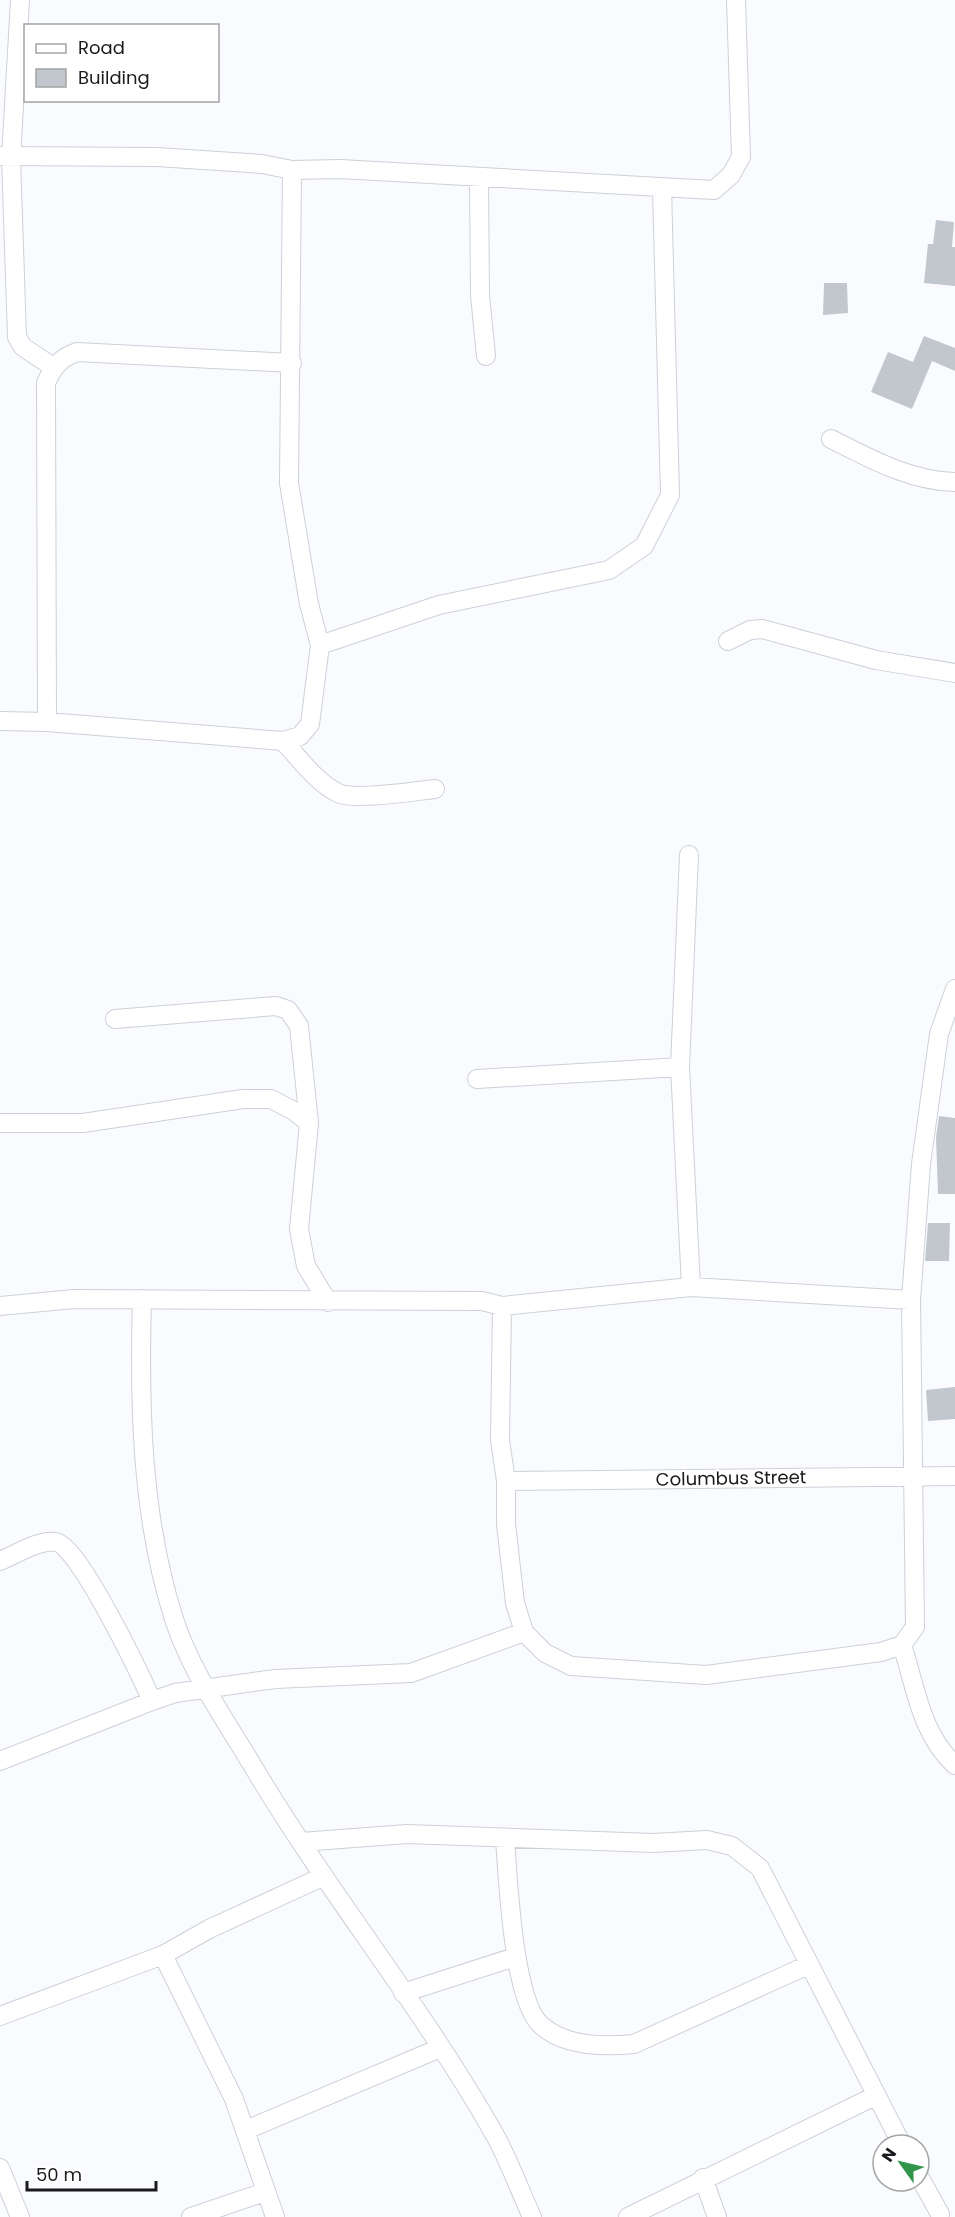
<svg xmlns="http://www.w3.org/2000/svg" width="955" height="2217" font-family="Poppins,sans-serif">
  <rect width="100%" height="100%" fill="#fafbfe"/>
  <!-- building -->
  <path fill="#c1c7cd" d="M936,220L954,222L952,247H955V286L924,283L928,244H933Z
    M824,283H847L848,313L823,315Z
    M924,336L955,348V371L932,361L912,409L871,392L888,352L913,362Z
    M939,1116L955,1118V1194H938L936,1137Z
    M928,1223H950L949,1261H925Z
    M955,1387V1419L928,1421L926,1390Z"/>
  <g fill="none" stroke-linecap="round" stroke-linejoin="round">
    <defs>
      <path id="minor" d="M20,0L11,158L17,337L23,347L53,367
        M0,156L157,157L262,164L292,170
        M479,179L480,295L486,356
        M831,439C871,459 910,481 955,482
        M728,641L750,630L762,629L876,660L955,673
        M320,645L439,605L609,570L644,546L670,495L662,188
        M0,721L47,722L283,741L300,736L310,724L320,645L309,604L289,483L292,170L340,169L714,190L731,175L741,157L736,0
        M47,722L46,383C53,367 60,358 77,352L292,363
        M283,741C299,758 317,783 338,793C354,801 414,791 435,789
        M689,855L680,1067L691,1287
        M115,1019L276,1006L288,1010L299,1026L309,1123L299,1229L306,1266L328,1302
        M477,1079L680,1067
        M0,1123H83L243,1099H271L294,1111L309,1123
        M142,1299C139,1405 141,1516 174,1619C191,1672 226,1721 254,1768C329,1894 424,2009 496,2137C510,2163 520,2191 532,2217
        M0,1306L74,1299L482,1301L502,1306L691,1287L911,1300
        M502,1306L500,1440L506,1481V1524L515,1603L524,1632L545,1653L571,1666L706,1675L881,1652L902,1645L915,1627L911,1300L921,1164L939,1034L955,989
        M506,1481L955,1476
        M0,1561C15,1555 39,1539 56,1542C79,1546 140,1674 152,1701L175,1693L275,1679L411,1673L524,1632
        M902,1645C916,1688 921,1734 955,1765
        M0,1761L152,1701
        M505,1839C508,1878 513,2003 542,2026C566,2047 604,2047 634,2044L808,1965
        M301,1842L407,1834L653,1843L707,1840L732,1846L760,1868L902,2145
        M403,1993L515,1957
        M0,2016L163,1955
        M246,2130L440,2048
        M0,2168L20,2217
        M919,2176L940,2214
        M703,2178L717,2217
        M191,2217L265,2192
        M275,2217L234,2099L163,1955L209,1929L322,1877
        M628,2217L875,2096"/>
    </defs>
    <!-- minor casing -->
    <use href="#minor" stroke="#cdd0d8" stroke-width="20"/>
    <!-- minor -->
    <use href="#minor" stroke="#fff" stroke-width="18"/>
  </g>
  <g text-anchor="middle" dominant-baseline="central" stroke-width="4.5" stroke-linejoin="round" paint-order="stroke">
    <!-- street labels -->
    <g font-size="18" fill="#1a1b1e" stroke="#fff">
      <text transform="translate(731 1478) rotate(-1)">Columbus Street</text>
    </g>
  </g>
  <!-- legend -->
  <rect x="24" y="24" width="195" height="78" fill="#ffffff" stroke="#a3a4a5" stroke-width="1.5"/>
  <rect x="36" y="44" width="30" height="9" fill="#ffffff" stroke="#a3a4a5" stroke-width="1.5"/>
  <text x="78" y="54" font-size="18" fill="#1a1b1e">Road</text>
  <rect x="36" y="69" width="30" height="18" fill="#c1c7cd" stroke="#a3a4a5" stroke-width="1.5"/>
  <text x="78" y="84" font-size="18" fill="#1a1b1e">Building</text>
  <!-- north arrow -->
  <g transform="translate(901 2163) rotate(304)"><circle r="28" fill="#ffffff" stroke="#a3a4a5" stroke-width="1.5"/>
  <path d="M0-4.5L10 22L0 15L-10 22Z" fill="#30954a"/>
  <text y="-9" font-size="16" font-weight="bold" text-anchor="middle" fill="#1a1b1e">N</text>
  </g>
  <!-- scale -->
  <path d="M27 2181v9h129v-9" fill="none" stroke="#1a1b1e" stroke-width="3"/>
  <text x="36" y="2181" font-size="18" fill="#1a1b1e" stroke="#ffffff" stroke-width="4.5" paint-order="stroke">50 m</text>
</svg>
